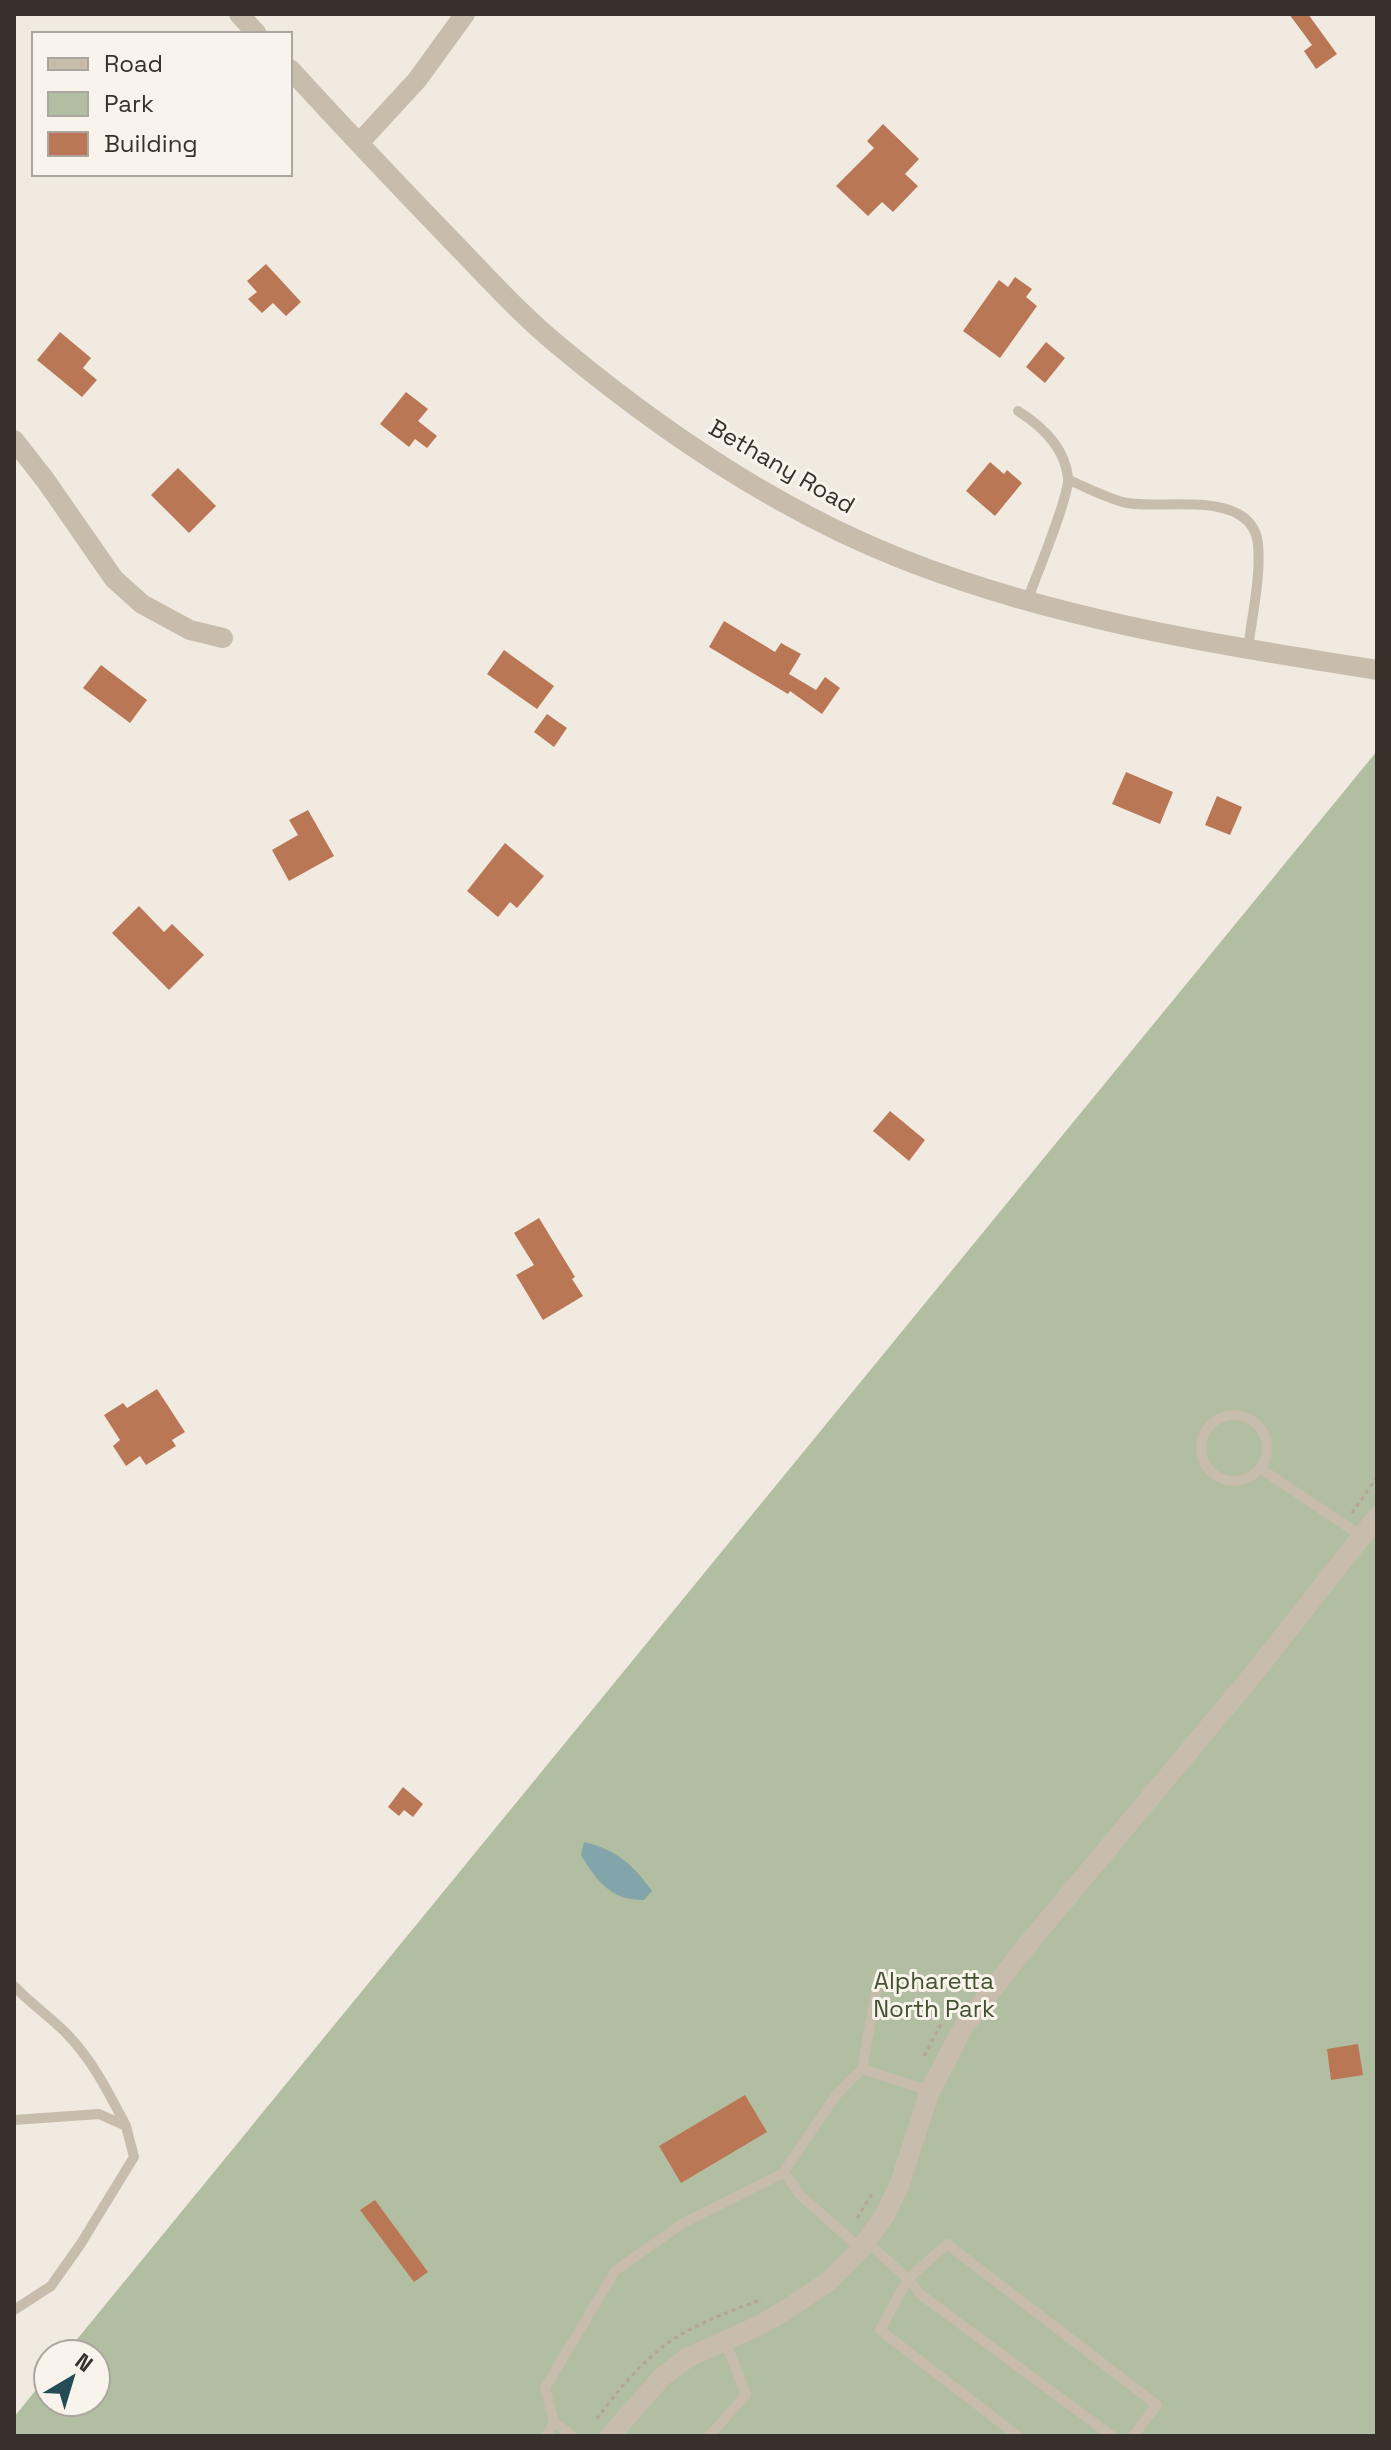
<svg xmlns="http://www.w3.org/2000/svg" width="1391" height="2450" font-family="'Space Grotesk',sans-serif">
  <rect width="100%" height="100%" fill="#f1eae0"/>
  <!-- green -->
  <path fill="#b2bea1" d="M1377,751V2436H14V2417L48,2375V2402H96V2354H65Z"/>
  <!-- water -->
  <path fill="#82a5ab" d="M584,1842C616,1849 633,1865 652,1891L644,1900C611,1901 596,1880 581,1855Z"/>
  <!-- building -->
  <path fill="#ba7755" d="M1289,14H1308L1337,54L1316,69L1304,51L1312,45Z
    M883,124L919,159L905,174L918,186L893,212L882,202L868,216L836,186L874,148L867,141Z
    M266,264L301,302L286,316L273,303L262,313L248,299L257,292L247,281Z
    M1015,277L1032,289L1026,297L1037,306L1000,358L963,331L999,280L1008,287Z
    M60,332L91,358L83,368L97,380L82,397L37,360Z
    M1046,342L1065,358L1045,383L1026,367Z
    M406,392L428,409L418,421L437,436L427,448L415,439L409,447L380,424Z
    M990,462L1004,474L1007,470L1022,483L995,516L966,491Z
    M178,468L216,506L189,533L151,495Z
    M724,621L775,652L781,643L801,654L789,674L816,690L825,677L840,688L822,714L790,691L788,694L709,647Z
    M504,650L554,686L537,709L487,674Z
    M101,665L147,700L130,723L83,688Z
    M547,714L567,728L554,747L534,732Z
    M1126,772L1173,792L1160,824L1112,804Z
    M1217,796L1242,807L1230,835L1205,825Z
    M308,810L334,856L289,881L272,850L298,835L289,820Z
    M505,843L544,876L517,908L510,902L498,917L467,891Z
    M139,906L164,932L172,924L204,955L169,990L112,933Z
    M890,1111L925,1140L909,1161L873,1131Z
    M539,1218L575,1277L572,1279L583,1296L543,1320L516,1275L534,1265L514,1233Z
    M157,1389L185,1432L172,1440L176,1446L146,1465L140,1456L126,1466L113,1446L120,1440L104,1415L123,1403L127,1408Z
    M403,1787L423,1804L413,1817L404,1810L399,1816L388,1807Z
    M1358,2044L1363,2075L1331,2080L1327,2049Z
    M745,2095L767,2132L681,2183L659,2146Z
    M375,2200L428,2272L414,2282L360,2210Z"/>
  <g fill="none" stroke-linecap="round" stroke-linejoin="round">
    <!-- path -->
    <path stroke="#b3a697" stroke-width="3" stroke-dasharray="4 4" stroke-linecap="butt" d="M1352,1513L1377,1477
      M924,2056L941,2024
      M857,2218L872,2194
      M597,2419C617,2391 638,2366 665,2345C693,2324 730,2312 762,2299"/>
    <!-- service -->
    <path stroke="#c8bcad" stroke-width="10" d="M1018,411C1042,426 1065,448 1068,478C1070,495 1035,579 1027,601
      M1069,480C1088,488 1108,499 1127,503C1163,510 1252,488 1258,544C1261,578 1252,615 1248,649
      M1201 1448a33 33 0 1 1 66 0a33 33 0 1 1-66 0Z
      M1261,1469L1363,1537
      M14,1986C30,2003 49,2016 65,2032C92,2059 109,2093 126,2126
      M862,2069L930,2091
      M14,2120L99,2114L126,2126L134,2157L80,2245L51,2286L14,2310
      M784,2172L800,2195L861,2249
      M867,2242L908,2279L920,2294L1112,2436
      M546,2436L554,2422
      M573,2436L554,2422L545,2388L615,2271L683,2223L783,2173L836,2095L862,2069L879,1976
      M709,2436L746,2395L725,2340
      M1018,2436L880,2330L908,2279L947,2244L1157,2405L1133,2436"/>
    <!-- minor -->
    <path stroke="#c8bcad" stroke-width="20" d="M359,143L417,80L465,14
      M14,440L46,481L114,579L142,604L190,630L223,638
      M610,2436L662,2377L687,2358L760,2325L789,2308L829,2281L861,2249L885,2215L899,2186L930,2091L964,2026L1023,1950L1255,1672L1377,1517"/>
    <!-- tertiary -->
    <path stroke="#c8bcad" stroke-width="20" d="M239,14L257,34
      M290,69C344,128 398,185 453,242C488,278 521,315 559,346C661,431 778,510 902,559C1056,620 1215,644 1377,670"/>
  </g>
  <g text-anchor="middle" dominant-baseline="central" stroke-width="6" stroke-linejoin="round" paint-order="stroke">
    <!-- street labels -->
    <g font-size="24" fill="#37302b" stroke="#f8f4ec">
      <text transform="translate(782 466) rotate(30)">Bethany Road</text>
    </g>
    <!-- park labels -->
    <g font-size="24" fill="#435331" stroke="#f8f4ec">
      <text x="934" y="1980">Alpharetta<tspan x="934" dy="28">North Park</tspan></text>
    </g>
  </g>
  <!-- border -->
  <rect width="1391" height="2450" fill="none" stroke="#37302b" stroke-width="32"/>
  <!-- legend -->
  <rect x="32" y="32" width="260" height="144" fill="#f8f4ec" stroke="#aba69f" stroke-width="2"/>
  <rect x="48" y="58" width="40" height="12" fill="#c8bcad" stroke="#aba69f" stroke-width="2"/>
  <text x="104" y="72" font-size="24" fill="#37302b">Road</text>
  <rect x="48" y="92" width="40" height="24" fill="#b2bea1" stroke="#aba69f" stroke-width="2"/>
  <text x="104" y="112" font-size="24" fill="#37302b">Park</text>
  <rect x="48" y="132" width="40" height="24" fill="#ba7755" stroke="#aba69f" stroke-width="2"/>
  <text x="104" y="152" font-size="24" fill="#37302b">Building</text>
  <!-- north arrow -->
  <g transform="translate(72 2378) rotate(38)"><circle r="38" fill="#f8f4ec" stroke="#aba69f" stroke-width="2"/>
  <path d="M0-6L14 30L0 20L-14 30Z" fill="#244c54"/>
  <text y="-12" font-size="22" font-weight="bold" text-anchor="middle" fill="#37302b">N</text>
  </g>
</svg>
